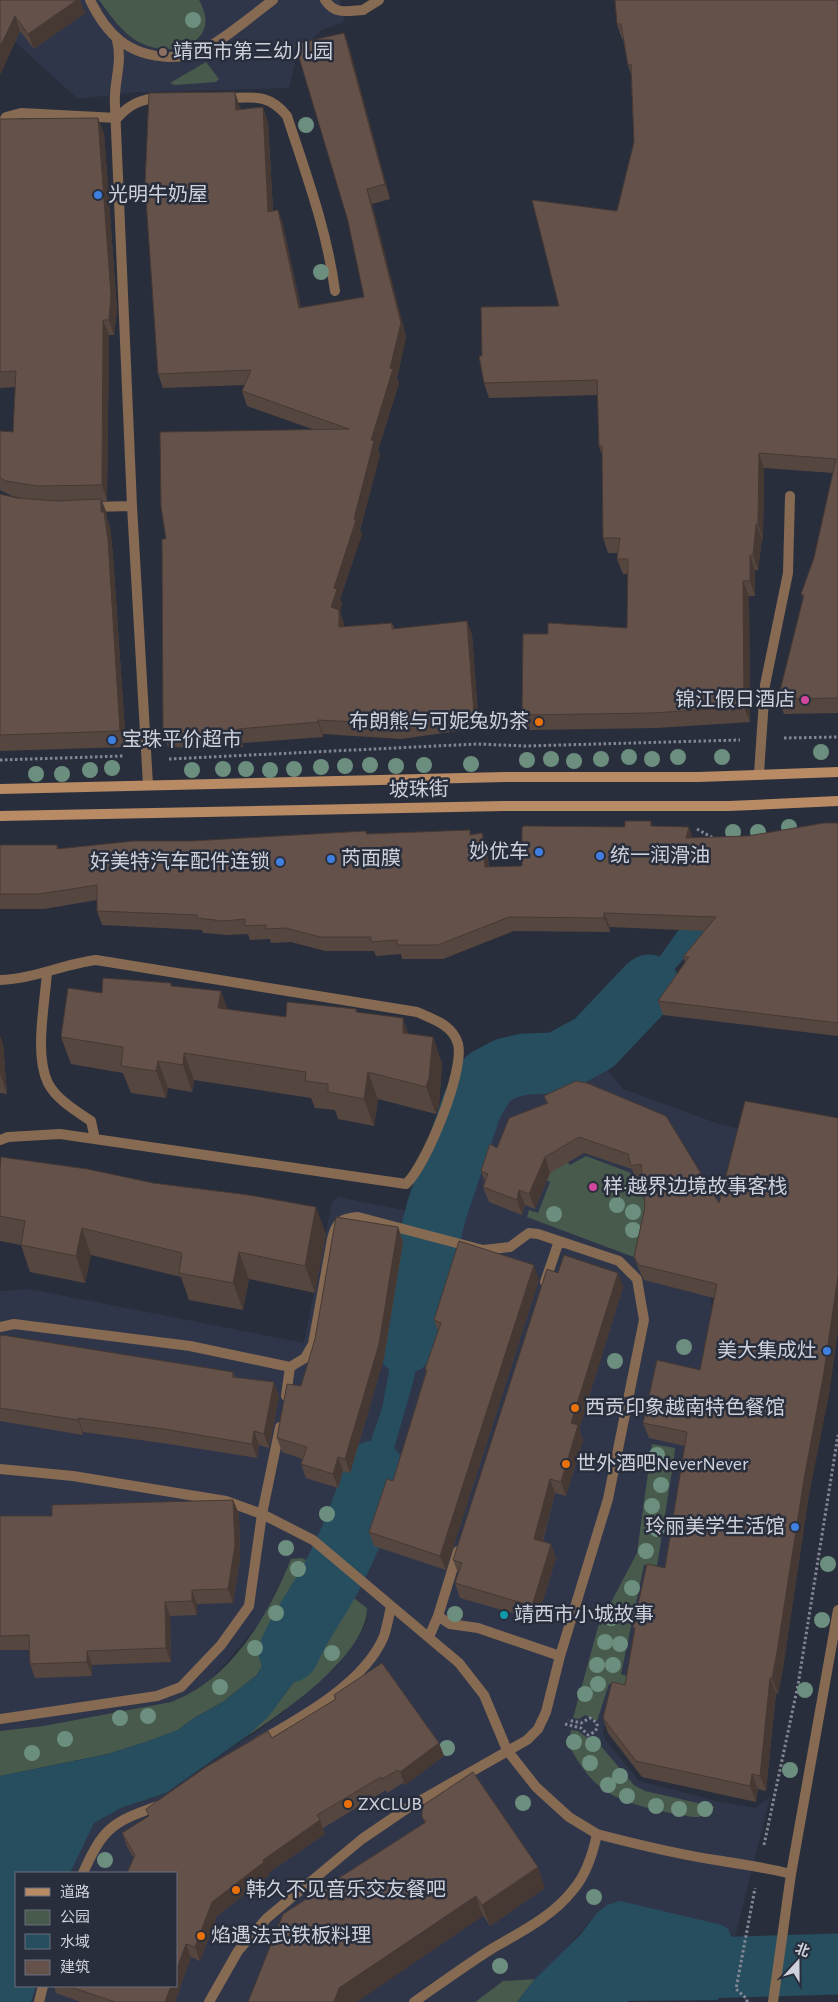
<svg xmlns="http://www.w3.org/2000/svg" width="838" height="2002" font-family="'Alegreya Sans','Noto Sans SC',sans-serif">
  <rect width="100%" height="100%" fill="#292e3c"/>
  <!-- built -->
  <path fill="#30364a" d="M0,0H339L345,18L342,23L323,29L297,55L289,88L139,92L78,99L14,41Z
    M583,1035L597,1058L623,1089L719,1124L742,1129L710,1293L712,1307L664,1577L631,1670L615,1693L603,1733L606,1741L639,1781L717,1801L755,1808L770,1797L734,1941L733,1935L597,1913L552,1965L535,1979L503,1981L475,2002H31L36,1986H176V1873H70L73,1864L94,1823L121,1808L166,1793L279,1716L337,1666L361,1633L367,1621V1608L342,1589L356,1560L392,1456L413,1383L439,1264L453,1220L463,1175L485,1112L497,1090L470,1079L485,1061L508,1047L526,1045L556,1050Z
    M339,1197L418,1213L400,1321L382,1408L339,1537L320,1573L314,1565L302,1558L291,1560L263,1618L226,1663L206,1684L191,1695L171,1702L43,1726L0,1731V1291L30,1289L304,1343L332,1202Z"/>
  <!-- green -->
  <path fill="#475a4c" d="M99,0H199C223,42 174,58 143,44C124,36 111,16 99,0Z
    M206,62L219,79L216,82L175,85L170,83Z
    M586,1156L631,1173L634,1185H639C651,1209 643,1235 639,1259L527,1217L529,1210L538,1213L550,1182L545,1179L551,1167L565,1159L570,1165Z
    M652,1444L675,1448L674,1458L657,1566L644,1565L621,1674L630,1677L628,1685L609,1684L597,1721L585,1715L579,1719L573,1718L598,1627L637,1553Z
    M302,1558L315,1565L320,1573L304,1595L257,1675L223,1702L194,1718L178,1730L146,1742L108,1754L0,1776V1731L43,1726L171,1702C231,1680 268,1616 291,1559Z
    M342,1589L367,1608C367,1655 283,1713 247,1736C291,1696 320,1644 342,1589Z
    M571,1730L578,1731L588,1738L596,1736L600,1745L634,1785L645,1791L715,1807L699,1817H693C665,1812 626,1806 603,1789C588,1778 578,1762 569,1746Z
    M535,1979L517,2002H475L503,1981Z"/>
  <!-- water -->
  <path fill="#274e5f" d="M699,857L707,932L597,1058L583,1035L656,962L682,925Z
    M470,1079L497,1090L470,1152L453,1220L418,1213C430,1168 442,1118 470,1079Z
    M410,1260L439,1264L413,1383L392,1456L356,1560L336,1543L382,1408Z
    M320,1573L342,1589L332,1614L302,1671L269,1716L247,1736L166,1793L121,1808L94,1823L70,1873H16V1986H36L31,2002H0V1776L108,1754L146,1742L178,1730L194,1718L223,1702L257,1675L292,1614Z
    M620,1901L722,1925L728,1929L734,1941L718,2000L517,2002L535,1979L580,1935L597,1913L607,1905Z"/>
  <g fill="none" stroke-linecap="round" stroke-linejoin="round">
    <!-- river -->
    <path stroke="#274e5f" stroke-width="61" d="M405,1343L413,1302L437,1209L472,1105L488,1078L507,1068L525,1064L557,1063L594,1043L649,985
      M289,1652C298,1630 311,1612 323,1592C344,1557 363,1510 374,1471
      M577,2002L625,1966L707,1968L838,1964"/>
    <!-- path -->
    <path stroke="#838793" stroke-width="3" stroke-dasharray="2.5 2.5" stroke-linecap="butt" d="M784,738L838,737
      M169,759L477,744L526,746L740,740
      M0,760L123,756
      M697,829L713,838
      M565,1724L581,1728L588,1735C594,1733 598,1730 597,1723L590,1718L581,1723L568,1720
      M764,1845L798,1685L838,1435
      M747,2002V1999L736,1989L755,1888"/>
    <!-- service -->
    <path stroke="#866a52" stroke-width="10" d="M90,0C107,35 128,55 168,57C176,57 187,57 195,54C215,47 254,14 273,0
      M325,0C335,15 347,11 363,10
      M224,98C251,98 268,92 287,116C306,174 327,230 335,291
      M115,106C113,82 123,65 117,40
      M117,118C130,104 142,98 162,98
      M759,773L765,685L788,573L790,496
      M47,972C45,1003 34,1055 48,1083C56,1099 76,1111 91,1121L95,1139
      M0,980C33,979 64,964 96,960L417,1012C433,1019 453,1025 458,1044C465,1070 426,1166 406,1184L60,1134L8,1137L0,1140
      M414,2002C440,1984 466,1965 493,1948C521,1932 553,1916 573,1890C586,1875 593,1853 597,1834C639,1845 680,1855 722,1861C746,1865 768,1868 791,1874"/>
    <!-- pedestrian -->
    <path stroke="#866a52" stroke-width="10" d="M545,1282L559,1241
      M0,1327L14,1324L190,1346L290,1367L305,1358L313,1344L332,1239C336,1222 341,1218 358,1217L483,1250L510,1247L529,1233L538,1234L619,1261L637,1279L644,1320L608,1499L560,1656L546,1712L538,1729L527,1740L409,1807L362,1839L267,1918L238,1951L209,2002
      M286,1396L290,1367
      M0,1469L73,1476L226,1501L262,1514L313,1540L459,1663L484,1695L507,1750L536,1787L569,1817L597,1834
      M438,1616L450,1624L478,1628L560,1656
      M429,1637L438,1616L458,1551
      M0,1719L157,1696L181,1687L221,1645L249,1606L262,1514L280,1427
      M258,1742C300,1718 365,1683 384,1636C387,1627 389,1616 391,1606
      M83,1873C103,1828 112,1822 158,1806
      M39,2002L43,1986"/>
    <!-- minor -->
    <path stroke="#866a52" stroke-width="10" d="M363,10L379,0
      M115,106L132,506L148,785
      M0,128L6,117L21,113L117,118
      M90,507L132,506
      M773,2002L791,1874L838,1610"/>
    <!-- secondary -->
    <path stroke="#b88b64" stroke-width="10" d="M0,789L505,777H698L838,772
      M0,816L504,806H729L838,801"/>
  </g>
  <!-- trees -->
  <g fill="#6c8e7e">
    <circle cx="193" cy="20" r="8"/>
    <circle cx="306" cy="125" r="8"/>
    <circle cx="321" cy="272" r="8"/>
    <circle cx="821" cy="752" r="8"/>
    <circle cx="629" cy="757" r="8"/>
    <circle cx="678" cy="757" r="8"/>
    <circle cx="722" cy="757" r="8"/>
    <circle cx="551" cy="759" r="8"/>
    <circle cx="601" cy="759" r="8"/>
    <circle cx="652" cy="759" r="8"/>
    <circle cx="527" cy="760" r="8"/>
    <circle cx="574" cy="761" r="8"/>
    <circle cx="471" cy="764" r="8"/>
    <circle cx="370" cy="765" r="8"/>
    <circle cx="424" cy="765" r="8"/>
    <circle cx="345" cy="766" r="8"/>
    <circle cx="396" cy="766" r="8"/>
    <circle cx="321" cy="767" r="8"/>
    <circle cx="112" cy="768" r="8"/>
    <circle cx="223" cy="769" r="8"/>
    <circle cx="246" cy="769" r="8"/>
    <circle cx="294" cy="769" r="8"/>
    <circle cx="90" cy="770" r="8"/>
    <circle cx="192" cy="770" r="8"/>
    <circle cx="270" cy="770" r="8"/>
    <circle cx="36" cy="774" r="8"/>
    <circle cx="62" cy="774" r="8"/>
    <circle cx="789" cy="827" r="8"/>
    <circle cx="733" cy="832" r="8"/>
    <circle cx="758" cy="832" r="8"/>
    <circle cx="617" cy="1205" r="8"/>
    <circle cx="633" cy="1212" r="8"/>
    <circle cx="554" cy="1214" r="8"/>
    <circle cx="633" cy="1230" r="8"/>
    <circle cx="684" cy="1347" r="8"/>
    <circle cx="615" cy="1361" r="8"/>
    <circle cx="657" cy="1455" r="8"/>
    <circle cx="661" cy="1485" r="8"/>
    <circle cx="652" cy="1506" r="8"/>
    <circle cx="327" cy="1514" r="8"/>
    <circle cx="657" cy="1529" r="8"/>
    <circle cx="286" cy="1548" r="8"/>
    <circle cx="646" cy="1551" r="8"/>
    <circle cx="828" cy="1564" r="8"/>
    <circle cx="298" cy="1569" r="8"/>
    <circle cx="632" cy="1588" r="8"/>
    <circle cx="276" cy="1613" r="8"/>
    <circle cx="455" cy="1614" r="8"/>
    <circle cx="626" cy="1614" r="8"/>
    <circle cx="611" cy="1618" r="8"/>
    <circle cx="822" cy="1620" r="8"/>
    <circle cx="605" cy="1642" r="8"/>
    <circle cx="620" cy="1644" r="8"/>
    <circle cx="255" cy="1648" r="8"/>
    <circle cx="332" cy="1653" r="8"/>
    <circle cx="597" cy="1665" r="8"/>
    <circle cx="613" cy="1665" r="8"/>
    <circle cx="598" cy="1684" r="8"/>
    <circle cx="220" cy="1687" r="8"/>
    <circle cx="805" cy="1690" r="8"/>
    <circle cx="585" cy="1694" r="8"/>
    <circle cx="148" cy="1716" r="8"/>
    <circle cx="120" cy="1718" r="8"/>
    <circle cx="65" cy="1739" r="8"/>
    <circle cx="574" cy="1742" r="8"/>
    <circle cx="593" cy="1744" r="8"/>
    <circle cx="447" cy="1748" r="8"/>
    <circle cx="32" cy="1753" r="8"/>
    <circle cx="590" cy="1763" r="8"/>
    <circle cx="790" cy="1770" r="8"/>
    <circle cx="620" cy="1776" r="8"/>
    <circle cx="608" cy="1785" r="8"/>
    <circle cx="627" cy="1796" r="8"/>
    <circle cx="523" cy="1803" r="8"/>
    <circle cx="656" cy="1806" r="8"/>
    <circle cx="679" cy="1809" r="8"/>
    <circle cx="705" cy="1809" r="8"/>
    <circle cx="105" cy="1860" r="8"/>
    <circle cx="594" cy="1897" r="8"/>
    <circle cx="500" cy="1966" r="8"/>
  </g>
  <!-- wall -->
  <path fill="#564640" d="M0,0H80L85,13L34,49L20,31L0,75Z
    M838,0V713L784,714L778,699L803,598L801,594L814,558L833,473L764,468L763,539H762L758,570H755V596H749L750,722L657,728L528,730L522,715L548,634L627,628L628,574H623L617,559L618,553H608L603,538L602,455L599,446L598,395L489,398L484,383L482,356L559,306L617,211L634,142L631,75L628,65L623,39H622L617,24Z
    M344,33L349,47L390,199L372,204L406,337L397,378L399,383L378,450L380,455L360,530L362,534L340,599L342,603L340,611L344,624V627L392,623L395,629L467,621L472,635L479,728L401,739L323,734V737L243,743V747L198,748L168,747L163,733L166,539L315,430L247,406L242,391L245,385L163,388L158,374L240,107L241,109L268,122L273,211L278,210L283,225L301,308L364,297Z
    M0,119L104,133L117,310L114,335H109L107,501H102L107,514V519L110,527L113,555L126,747L0,751V494L17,498L25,499L12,496L0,490V431L13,432L16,387L0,388Z
    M838,823V1036L663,1015L658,1001L685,962L683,957L705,931L610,927V932L514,931L443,959H402L401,954L376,956L374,951H325L291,942L271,943L270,939L250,940L248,934L228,935L203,933L202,930L102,925L97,911V900L44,909H0V845H57L58,849L366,831L367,834L472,835L482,833L487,848L489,867L522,866L625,827L653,826L692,838L748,836Z
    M172,986L227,1009L286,1017L356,1009L357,1013L408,1034L433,1037L442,1064L439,1105L436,1114L378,1099L374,1126L338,1119L335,1110L315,1108L311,1098L194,1080L192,1092L168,1088L166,1098L131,1093L123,1073L71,1064L61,1037L102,993Z
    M0,1036L3,1044L7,1094L0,1093Z
    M576,1081L830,1388L809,1494L783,1668L778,1694L776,1693L766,1791L758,1789L756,1802L642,1777L608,1733L603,1718L625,1685L635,1631L633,1627L665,1568L685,1446L649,1438L643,1423L700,1370L714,1298L644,1280L640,1272L634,1257L645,1207L642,1181L636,1182L632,1169L584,1153L550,1173L535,1209L525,1205L522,1215L489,1202L483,1187L485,1182L481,1171L497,1148L547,1104L544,1096Z
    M0,1169L326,1234L315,1293L249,1279L243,1310L189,1300L181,1277L91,1255L85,1283L30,1272L21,1245L0,1241Z
    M398,1227L403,1242L384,1358L350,1473L343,1471L338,1488L306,1478L301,1464L303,1459L282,1452L277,1438L301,1386Z
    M558,1273H618L623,1287L579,1429L583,1440L566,1496L555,1493L543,1541L551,1544L556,1558L537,1620L460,1598L455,1583L458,1573L453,1560Z
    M539,1280L446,1570L374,1546L369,1532L393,1481L426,1372L425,1369L438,1331L434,1320Z
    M0,1336L233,1372L235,1377L274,1382L279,1397L269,1448L259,1445L257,1458L169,1444L83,1432V1435L0,1421Z
    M233,1500L239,1514L240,1559L233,1603L197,1604V1615L170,1616L171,1662L92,1665V1676L35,1678L30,1664V1650H0V1516H52Z
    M334,1695L439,1743L444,1756L405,1785L403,1783L387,1793L386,1790L323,1828L325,1834L268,1873L269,1875L217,1916L200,1961L191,1957L175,2002H81L56,1993L54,1986H176L134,1858L127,1847L122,1833L272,1738L335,1700Z
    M422,1817L545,1888L490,1926L425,1823Z"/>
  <!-- shaded-wall -->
  <path fill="#463934" d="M77,0H80L85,13L34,49L28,34Z
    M15,16L20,31L0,75V47Z
    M344,33L349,47L390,199L385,184Z
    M235,92L240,107L241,124L236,110Z
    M263,107L268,122L274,227L268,212Z
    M98,118L104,133L117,310L114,335L109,320Z
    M367,189L372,204L406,337L397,378L399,383L378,450L380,455L360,530L362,534L340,599L342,603L340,611L344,624L345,641L331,607L334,588L354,519L371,440L390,368Z
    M278,210L283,225L304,323L299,308Z
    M103,320L109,335L107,501L102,485Z
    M759,453L764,468L763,539L758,525Z
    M101,499L107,514V519L110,527L113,555L126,747L120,731L101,512Z
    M756,524L762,539L758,570L753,555Z
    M750,555L755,570V596L750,581Z
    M743,581L749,596L750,722L744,707Z
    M467,621L472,635L479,728L474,714Z
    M318,720L323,734V737L318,722Z
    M238,729L243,743V747L238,732Z
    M689,827L694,842L686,838Z
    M482,833L487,848L490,882L485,867Z
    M604,913L610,927V932L604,918Z
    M221,991L231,1018L218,1008Z
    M403,1018L412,1045L403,1033Z
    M0,1036L3,1044L7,1094L0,1073Z
    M433,1037L442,1064L439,1105L436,1114L426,1087Z
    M184,1053L194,1080L192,1092L183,1065Z
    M158,1061L168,1088L166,1098L156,1071Z
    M368,1072L378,1099L374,1126L364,1099Z
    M545,1157L550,1173L535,1209L529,1194Z
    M519,1190L525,1205L522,1215L517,1200Z
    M316,1207L326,1234L315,1293L305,1266Z
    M398,1227L403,1242L384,1358L350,1473L345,1459Z
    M82,1228L91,1255L85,1283L76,1256Z
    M239,1252L249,1279L243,1310L233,1283Z
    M534,1265L539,1280L446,1570L440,1556Z
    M618,1273L623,1287L579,1429L583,1440L566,1496L561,1482L571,1423Z
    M838,1276V1331L830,1388L809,1494L783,1668L778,1694L772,1678L804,1479Z
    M274,1382L279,1397L269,1448L264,1434Z
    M78,1418L83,1432V1435L78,1420Z
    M254,1431L259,1445L257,1458L252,1444Z
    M338,1457L343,1471L338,1488L333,1474Z
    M550,1479L555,1493L539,1553L534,1539Z
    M233,1500L239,1514L240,1559L233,1603L228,1589Z
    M551,1544L556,1558L537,1620L532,1606Z
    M192,1590L197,1604V1615L192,1601Z
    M165,1602L170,1616L171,1662L166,1648Z
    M87,1651L92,1665V1676L87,1662Z
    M770,1678L776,1693L766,1791L760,1776Z
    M439,1743L444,1756L405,1785L400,1772Z
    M752,1774L758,1789L756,1802L750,1786Z
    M320,1820L325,1834L268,1873L269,1875L217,1916L200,1961L195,1947L212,1902L263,1860Z
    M538,1867L545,1888L490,1926L482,1905Z
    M476,1896L483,1916L357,2002H334L339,1988Z
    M186,1944L191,1957L175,2002H165L171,1986H176V1971Z"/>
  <!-- building -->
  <path fill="#64514a" stroke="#463934" d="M0,0H77L28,34L15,16L0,47Z
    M615,0H838V698L778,699L804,595L801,594L814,558L836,459L759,453L758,525L756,524L753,555H750V581H743L744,707L652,713L522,715L523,634H548V623L627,628L628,559H617L620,538H603L602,446H599L597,380L484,383L479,356H482L481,307L559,306L532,200L617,211L634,142L631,64L628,65L621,24H617Z
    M344,33L385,184L367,189L401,323L390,368L393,369L371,440L374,441L354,519L356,520L334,588L337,589L331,607L339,610V627L392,623V629L467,621L474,714L396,724L318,720V722L238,729V732L192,734L163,733L162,539H166L161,507L160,432L349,429L242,391L251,370L158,374L145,185L149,93L235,92L236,110L263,107L268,212L278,210L299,308L364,297L348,221L295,44Z
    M98,118L111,294L109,320H103L102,485L37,486L6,481L0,478V431L13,432L16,371L0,372V119Z
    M0,494L17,498L57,501L101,499V512H104L108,540L120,731L0,735Z
    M625,821H651V826L689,827L686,838L748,836L824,823H838V1023L658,1001L689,957H683L716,917L604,913V918L509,917L438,945H397V940L371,942V937H320L286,928L266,929V925L245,926V919L223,921L197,918V915L97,911V885L39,894H0V845H57V849L134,841H192L366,831V834L470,830V835L482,833L485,867L522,866V828L524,826L625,827Z
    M103,978L171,983V986L221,991L218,1008L286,1017L287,1002L356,1009V1012L403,1018V1033L433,1037L429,1078L426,1087L368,1072L364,1099L328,1092V1084L305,1081L306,1072L184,1053L183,1065L158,1061L156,1071L121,1066L123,1047L61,1037L68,988L102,993Z
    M576,1081L587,1083L666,1116L719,1203L745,1101L838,1118V1276L824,1372L804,1479L777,1652L772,1678H770L760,1776L752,1774L750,1786L636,1761L603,1718L612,1682L625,1685L635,1628L633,1627L647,1564L665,1568L687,1432L643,1423L657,1360L700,1370L717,1284L639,1265L634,1257L645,1207L641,1164L631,1166L628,1154L579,1137L545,1157L529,1194L519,1190L517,1200L483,1187L488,1174L481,1171L490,1144L497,1148L509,1118L548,1103L544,1096Z
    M1,1157L87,1169L153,1183L249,1195L316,1207L305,1266L239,1252L233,1283L179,1273L182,1253L82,1228L76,1256L21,1245L25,1221L0,1216V1169Z
    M336,1217L398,1227L379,1344L345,1459L338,1457L333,1474L301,1464L307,1447L277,1438L287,1384L301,1386L315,1339Z
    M459,1241L534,1265L440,1556L369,1532L387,1479L393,1481L427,1370L425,1369L441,1323L434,1320Z
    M564,1255L618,1273L571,1423L578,1425L561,1482L550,1479L534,1539L551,1544L532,1606L455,1583L462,1563L453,1560L547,1269L558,1273Z
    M2,1335L233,1372L232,1377L274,1382L264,1434L254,1431L252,1444L164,1429L78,1418V1420L0,1408V1336Z
    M233,1500L235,1545L228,1589L192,1590V1601L165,1602L166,1648L87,1651V1662L30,1664L29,1635L0,1636V1516H52V1505Z
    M382,1663L439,1743L400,1772L398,1770L382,1779L381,1777L317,1815L320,1820L263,1860L264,1862L212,1902L195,1947L186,1944L176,1971V1873H127L135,1855L122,1833L149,1816L146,1809L206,1767L268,1731L272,1738L336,1699L334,1695Z
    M473,1772L538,1867L482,1905L476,1896L339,1988L334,2002H248L283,1914L426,1822L422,1817V1806Z
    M68,1986H171L165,2002H115Z"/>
  <!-- markers -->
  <circle fill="#8d6e63" stroke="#292e3c" stroke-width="2" cx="163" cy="52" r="5"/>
  <g fill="#3f7fe0" stroke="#292e3c" stroke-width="2">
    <circle cx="98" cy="195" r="5"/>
    <circle cx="112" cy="740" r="5"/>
    <circle cx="539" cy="852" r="5"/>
    <circle cx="600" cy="856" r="5"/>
    <circle cx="331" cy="859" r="5"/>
    <circle cx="280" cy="862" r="5"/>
    <circle cx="827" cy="1351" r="5"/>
    <circle cx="795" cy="1527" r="5"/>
  </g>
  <g fill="#d1479c" stroke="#292e3c" stroke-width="2">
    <circle cx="805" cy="700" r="5"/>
    <circle cx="593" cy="1187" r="5"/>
  </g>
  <g fill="#e8710a" stroke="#292e3c" stroke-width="2">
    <circle cx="539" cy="722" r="5"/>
    <circle cx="575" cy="1408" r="5"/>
    <circle cx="566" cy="1464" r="5"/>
    <circle cx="348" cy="1804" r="5"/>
    <circle cx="236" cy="1890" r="5"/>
    <circle cx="201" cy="1936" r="5"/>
  </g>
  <circle fill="#0f9aa8" stroke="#292e3c" stroke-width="2" cx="504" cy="1615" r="5"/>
  <g text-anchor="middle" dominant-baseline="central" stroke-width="5" stroke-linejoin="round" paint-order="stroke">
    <!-- poi labels -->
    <g font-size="20" fill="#ced1db" stroke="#292e3c" text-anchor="start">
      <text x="173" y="52">靖西市第三幼儿园</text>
      <text x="108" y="195">光明牛奶屋</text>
      <text x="795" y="700" text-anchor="end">锦江假日酒店</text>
      <text x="529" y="722" text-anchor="end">布朗熊与可妮兔奶茶</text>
      <text x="122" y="740">宝珠平价超市</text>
      <text x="529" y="852" text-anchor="end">妙优车</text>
      <text x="610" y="856">统一润滑油</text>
      <text x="341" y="859">芮面膜</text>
      <text x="270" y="862" text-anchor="end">好美特汽车配件连锁</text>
      <text x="603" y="1187">样·越界边境故事客栈</text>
      <text x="817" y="1351" text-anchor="end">美大集成灶</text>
      <text x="585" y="1408">西贡印象越南特色餐馆</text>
      <text x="576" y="1464">世外酒吧NeverNever</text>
      <text x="785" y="1527" text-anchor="end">玲丽美学生活馆</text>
      <text x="514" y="1615">靖西市小城故事</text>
      <text x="358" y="1804">ZXCLUB</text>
      <text x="246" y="1890">韩久不见音乐交友餐吧</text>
      <text x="211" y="1936">焰遇法式铁板料理</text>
    </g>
    <!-- street labels -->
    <g font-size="20" fill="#ced1db" stroke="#292e3c">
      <text transform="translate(419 790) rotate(-1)">坡珠街</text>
    </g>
  </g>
  <!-- legend -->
  <rect x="15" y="1872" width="162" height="115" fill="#292e3c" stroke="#6b6f7c"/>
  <rect x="25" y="1888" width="25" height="8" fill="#b88b64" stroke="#6b6f7c"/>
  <text x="60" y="1897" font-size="15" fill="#ced1db">道路</text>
  <rect x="25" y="1910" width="25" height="15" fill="#475a4c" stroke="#6b6f7c"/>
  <text x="60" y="1922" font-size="15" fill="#ced1db">公园</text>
  <rect x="25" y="1934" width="25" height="15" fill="#274e5f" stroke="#6b6f7c"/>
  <text x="60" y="1947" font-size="15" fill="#ced1db">水域</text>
  <rect x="25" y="1960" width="25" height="15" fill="#64514a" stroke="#6b6f7c"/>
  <text x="60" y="1972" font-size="15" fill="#ced1db">建筑</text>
  <!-- north arrow -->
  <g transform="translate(798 1962) rotate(21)" stroke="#292e3c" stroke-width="4" paint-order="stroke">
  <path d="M0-4L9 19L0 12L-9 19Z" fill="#ced1db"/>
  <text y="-8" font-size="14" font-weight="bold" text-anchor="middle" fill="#ced1db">北</text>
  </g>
</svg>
